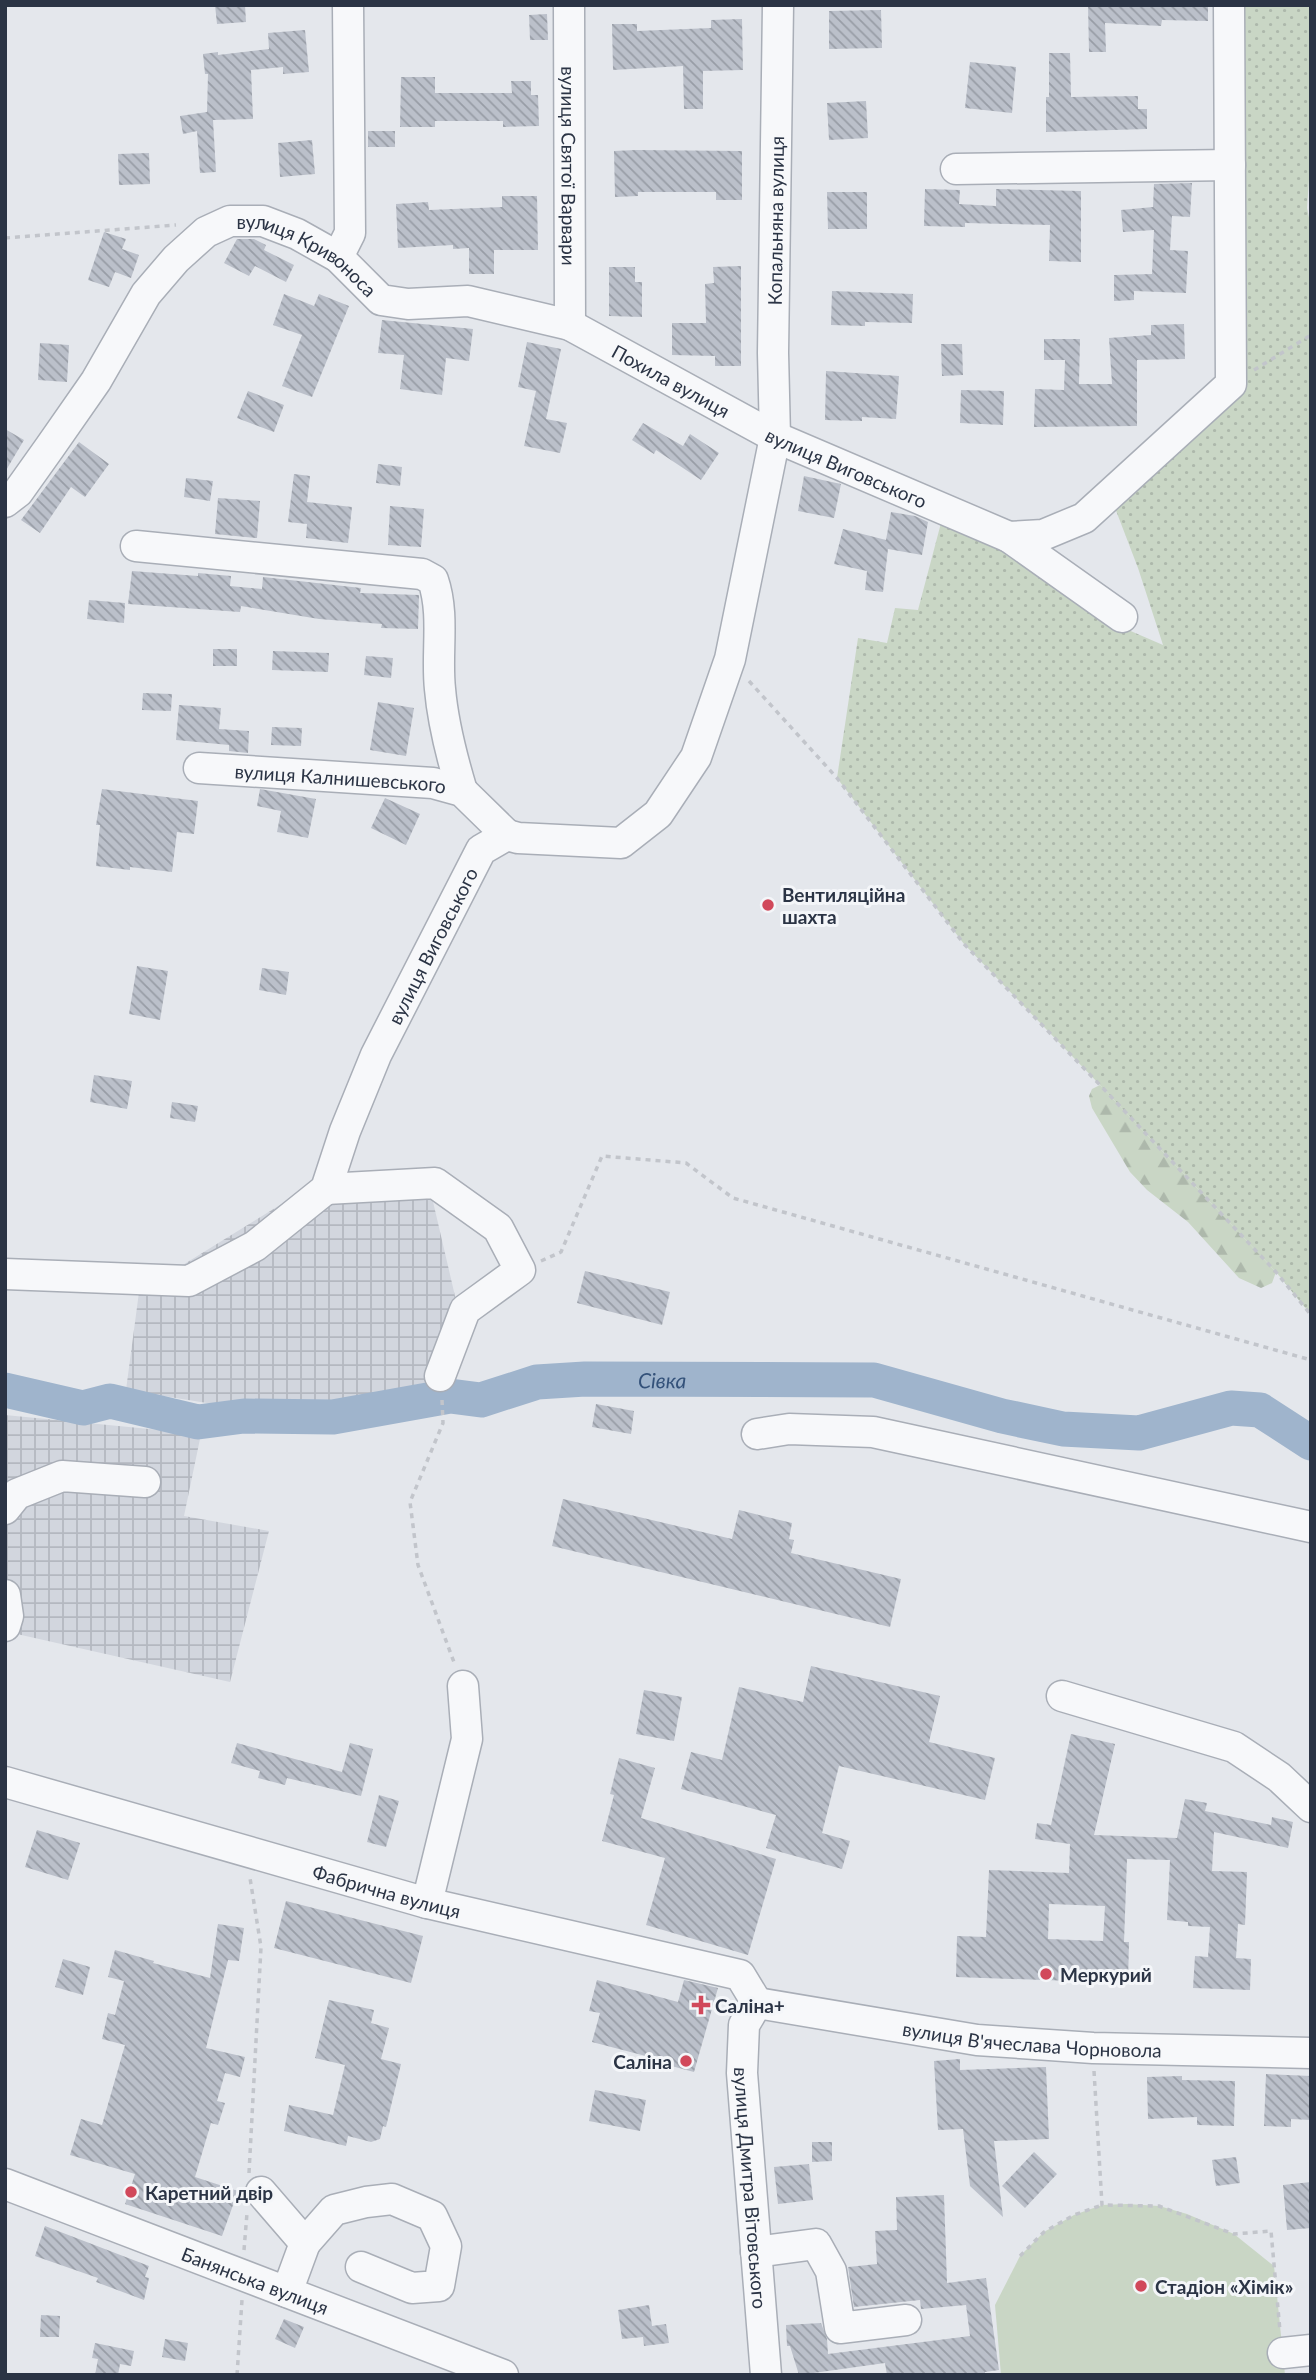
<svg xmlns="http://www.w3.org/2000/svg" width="1316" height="2380" font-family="Lato,sans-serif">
  <defs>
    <pattern id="industrial-grid" width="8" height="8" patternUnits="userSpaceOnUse" patternTransform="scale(1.75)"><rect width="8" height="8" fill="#d2d6de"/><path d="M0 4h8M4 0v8" fill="none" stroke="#b4b8c0"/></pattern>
    <pattern id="grass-dots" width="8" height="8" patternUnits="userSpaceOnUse" patternTransform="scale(1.75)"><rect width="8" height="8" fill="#c9d6c5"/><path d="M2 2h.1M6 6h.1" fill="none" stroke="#adb8ab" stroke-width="1.8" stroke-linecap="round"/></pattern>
    <pattern id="forest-firs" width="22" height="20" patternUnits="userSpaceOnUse" patternTransform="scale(1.75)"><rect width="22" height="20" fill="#c9d6c5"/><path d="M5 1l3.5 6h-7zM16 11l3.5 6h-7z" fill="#adb8ab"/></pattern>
    <pattern id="building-back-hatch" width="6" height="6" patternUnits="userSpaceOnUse" patternTransform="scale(1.75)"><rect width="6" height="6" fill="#bbc0ca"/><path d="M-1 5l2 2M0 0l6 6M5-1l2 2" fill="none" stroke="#989da6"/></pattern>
  </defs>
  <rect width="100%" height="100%" fill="#e4e7ec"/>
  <!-- industrial -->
  <path fill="url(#industrial-grid)" d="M314,1184L431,1193L455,1296L433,1381L333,1403L238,1408L126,1390L139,1292Z
    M5,1415L201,1434L184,1516L269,1531L230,1682L8,1632L5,1642Z"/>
  <!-- grass -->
  <path fill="url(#grass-dots)" d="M1224,5H1311V151L1307,208L1311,227V1315L1276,1272L1100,1085L964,944L837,778L858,638L887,643L895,608L918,610L941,523L984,538L1126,629L1163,645L1138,568L1107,487L1228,379Z"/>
  <!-- forest -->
  <path fill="url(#forest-firs)" d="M1100,1085L1276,1272L1272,1283L1261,1288L1239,1278L1188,1222L1147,1190L1130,1172L1092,1108L1089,1096L1092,1089Z"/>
  <!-- pitch -->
  <path fill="#c9d6c5" d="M1127,2204L1159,2206L1187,2214L1234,2234L1274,2266L1285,2375H1001L995,2305L1020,2256L1044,2232L1074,2215L1102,2205Z"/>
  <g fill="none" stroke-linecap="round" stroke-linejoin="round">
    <!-- river -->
    <path stroke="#9fb4cc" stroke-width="35" id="s1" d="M5,1390L83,1408L110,1401L198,1422L244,1416L333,1417L450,1396L481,1400L537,1382L585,1379L874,1380L1002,1416L1063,1429L1139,1433L1231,1408L1260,1410L1311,1443"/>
  </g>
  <!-- building -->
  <path fill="url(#building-back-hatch)" fill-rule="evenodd" d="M215,5H245L246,22L217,24Z
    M1088,5H1208V21L1162,20L1161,26L1105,23L1106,52H1089Z
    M881,10L882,48L829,49V11Z
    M547,14L548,40H530L529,15Z
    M742,19L743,70L703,71V109H684L683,66L613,70L612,24H637V31L711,28V20Z
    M305,30L309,72L283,74V67L251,70L253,119L213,120L216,172L200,173L197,131L183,134L180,116L207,112L208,74H205L203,54L218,52V55L269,49L268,33Z
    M1049,53H1070L1071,97L1138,96V109H1147V129L1046,132V97H1049Z
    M970,62L1016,67L1012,113L965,108Z
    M401,77H435V93H512L511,81H531V95H538L539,126L503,127V121H435V127H400Z
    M866,101L868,138L829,140L827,103Z
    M368,131H395V147H368Z
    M312,140L315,174L280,177L278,143Z
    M636,150L742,151V200H716V192H638V196L615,197L614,151Z
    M149,153L150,184L119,185L118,154Z
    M1192,183L1190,217L1172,216L1170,250L1188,251L1186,293L1134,291V300L1114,301V275L1152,274L1154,230L1123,232L1121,210L1153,207L1154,184Z
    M925,189L960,190L959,204L996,206V189L1081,191V262L1049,261L1050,225L965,223V227L924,226Z
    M827,192H867V229H828Z
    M502,196H537L538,250H494V274H469V248L453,249V245L398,248L396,204L428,202L429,210L502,207Z
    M104,232L126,239L122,249L139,255L131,278L115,272L109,287L88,280Z
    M237,239H254L266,245L264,250L294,265L286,282L255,266L249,276L224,263Z
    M741,266V366H715V356L672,355V323H706L705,284L714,283L713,267Z
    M609,267H635V282H642V317L609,316Z
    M832,291L913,294L912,323L865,322V326L831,325Z
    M284,294L314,306L319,294L349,306L312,397L282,386L302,335L273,325Z
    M382,320L473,329L469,361L446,358L442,395L400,389L404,355L378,353Z
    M1184,324L1185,359L1137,360V426L1034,427L1035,389L1064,390L1065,360H1044V339H1080L1079,384H1112L1109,338L1151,335V325Z
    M527,342L561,349L546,419L567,423L560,453L524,446L536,391L518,387Z
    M40,343L69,345L67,382L38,380Z
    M941,344H962L963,375L942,376Z
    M826,371L899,376L896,419L862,417V421L825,420Z
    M961,390L1004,391L1003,425L960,423Z
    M248,391L284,405L274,432L237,418Z
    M643,423L683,446L690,434L719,453L701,480L656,450L654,454L632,440Z
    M5,429L24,440L5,472Z
    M79,442L109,464L85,497L71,487L40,533L21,520Z
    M378,464L402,467L400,486L376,483Z
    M294,474L310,476L307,502L352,507L348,543L306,538L307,524L288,522Z
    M804,476L841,484L834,518L798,511Z
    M186,478L213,481L210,501L184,497Z
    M218,498L260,501L257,538L215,534Z
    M390,506L424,509L421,547L388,545Z
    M891,512L915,516L928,522L922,555L888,549L883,592L865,590L867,571L834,564L843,529L886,540Z
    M132,571L198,576V573L231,576L230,586L262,589L263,577L361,588L360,593L419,595L418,629L381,628L382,624L319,619L241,606L240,612L128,604Z
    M89,600L125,603L124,623L87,619Z
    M213,649H237V666H213Z
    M273,651L329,653L328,672L272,670Z
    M366,656L393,658L391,678L364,675Z
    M143,693L172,694L171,711L142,710Z
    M378,702L414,708L406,756L370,750Z
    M179,705L221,708L219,729L249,731L248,753L229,751V745L176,740Z
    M272,727L302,728L301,746L271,745Z
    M102,789L198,801L194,834L177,832L172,872L130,867V870L96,866L100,825H96Z
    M260,789L316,799L308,838L277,832L281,811L257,806Z
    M385,798L420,814L406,845L371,828Z
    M137,966L168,971L160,1020L129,1014Z
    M262,968L289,972L286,995L259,990Z
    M94,1075L132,1081L127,1109L90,1102Z
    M172,1102L198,1106L195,1122L170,1118Z
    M585,1271L670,1292L662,1325L577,1303Z
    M596,1404L634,1411L631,1434L592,1427Z
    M563,1499L732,1539L739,1510L792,1523L789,1539L794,1540L791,1553L901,1579L890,1627L552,1546Z
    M811,1666L940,1696L929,1742L995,1758L985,1800L839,1766L822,1833L850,1841L842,1869L766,1848L776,1815L681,1789L691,1752L722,1760L739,1687L803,1702Z
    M644,1690L682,1697L674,1741L636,1734Z
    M1071,1734L1115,1744L1094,1835L1177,1838L1185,1799L1207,1803L1205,1811L1271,1825L1272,1817L1293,1822L1288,1848L1214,1832L1212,1871L1247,1872L1245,1925L1238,1924L1236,1958L1251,1959L1250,1990L1193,1988L1195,1956L1208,1957L1210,1927L1188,1926V1922L1167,1920L1170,1860L1127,1859L1124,1942H1129L1128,1983L956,1977L957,1936L986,1937L989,1870L1069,1873L1070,1844L1035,1839L1037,1823L1051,1825ZM1049,1904L1105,1906L1103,1941L1048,1939Z
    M237,1743L342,1772L350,1743L373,1749L361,1796L287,1778L285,1785L258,1778L260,1771L231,1763Z
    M619,1758L655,1768L641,1818L776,1859L748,1955L646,1925L665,1858L602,1841L614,1795L610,1794Z
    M379,1795L399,1801L386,1847L367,1842Z
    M37,1830L80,1843L68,1880L25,1867Z
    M286,1901L423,1936L411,1983L274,1948Z
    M218,1924L244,1928L239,1961L228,1960L206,2048L245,2057L240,2077L225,2073L217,2101L225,2103L218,2125L211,2123L195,2177L238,2191L222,2236L125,2204L135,2174L70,2155L81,2119L102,2125L125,2045L102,2039L108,2013L115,2015L124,1981L108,1977L115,1950L154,1961L153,1963L210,1978Z
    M63,1959L90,1967L83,1995L55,1987Z
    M597,1980L678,2002L684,1980L718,1988L694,2072L660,2063L661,2060L592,2042L600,2013L589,2011Z
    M329,2000L374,2010L371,2023L389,2028L381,2059L401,2064L386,2127L383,2126L380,2139L371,2142L348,2136L346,2146L284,2131L289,2105L333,2115L345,2065L315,2058Z
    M960,2059V2070L1046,2067L1049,2139L994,2141L1003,2217L970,2186L963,2129L938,2130L934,2061Z
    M1266,2074L1311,2076V2120L1291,2119V2127L1264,2126Z
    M1182,2076V2080L1235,2081L1234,2126L1197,2125V2117L1148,2119L1147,2077Z
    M595,2090L646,2100L640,2131L589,2121Z
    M812,2142H832V2161L812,2162Z
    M1034,2152L1057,2174L1025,2208L1002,2186Z
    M1236,2157L1240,2183L1216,2186L1212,2160Z
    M809,2164L813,2200L778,2204L774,2167Z
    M1311,2182V2228L1287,2230L1283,2185Z
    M944,2195L947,2283L986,2278L999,2370L985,2372V2375H887L885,2363L799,2375L790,2346H787L786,2325L821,2323L827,2339L828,2354L970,2336L966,2305L921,2309L920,2300L854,2307L848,2267L877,2264L875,2231L897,2230L896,2197Z
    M45,2226L149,2266L145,2277L149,2278L144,2300L96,2282L98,2278L35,2256Z
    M649,2305L652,2326L666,2324L669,2343L644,2346L643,2337L622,2339L618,2310Z
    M41,2315L60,2316L59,2337H40Z
    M284,2319L304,2327L295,2348L275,2339Z
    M165,2339L188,2343L185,2361L162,2357Z
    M95,2343L134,2351L131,2366L120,2364L118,2375H95L98,2359L92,2358Z"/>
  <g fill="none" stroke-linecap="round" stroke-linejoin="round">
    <defs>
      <g id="minor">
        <path id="s2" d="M569,5L570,325"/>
        <path d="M956,169L1230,165"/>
        <path d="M338,257L350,233L348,5"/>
        <path id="s3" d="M5,502L18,492L50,447L96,381L146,294L176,259L206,232L230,221H263L297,234L338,257L381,300L408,304L468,301L570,325L775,437L1009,537L1122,617"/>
        <path d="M1009,537L1043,535L1084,518L1231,384L1229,5"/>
        <path d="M136,546L422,574L433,580C445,615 436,653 440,689C443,724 452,758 462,791"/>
        <path id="s4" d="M199,768L433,783L462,791L507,835"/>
        <path d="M326,1189L435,1183L498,1228L520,1270L465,1310L440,1376"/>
        <path id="s5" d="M5,1274L189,1281L255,1246L326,1189L345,1131L376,1055L481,850L507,835L518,838L621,843L658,814L696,757L730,659L775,437L773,353L778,5"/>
        <path d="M757,1434L789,1429L873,1432L1311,1527"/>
        <path d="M5,1509L17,1494L62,1476L145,1482"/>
        <path d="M5,1595L8,1616L5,1626"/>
        <path d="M1062,1696L1234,1747L1279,1777L1311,1807"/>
        <path id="s6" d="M5,1782L427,1903L740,1975L757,2003"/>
        <path d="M427,1903L467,1739L463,1686"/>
        <path id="s7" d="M757,2003L977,2040L1093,2048L1311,2053"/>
        <path id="s8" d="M757,2003L744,2025L742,2073L766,2375"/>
        <path id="s9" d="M5,2184L503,2375"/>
        <path d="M261,2192L305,2243L287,2292"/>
        <path d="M305,2243L334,2210L366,2202L392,2199L432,2216L446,2246L439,2286L412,2288L361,2267"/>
        <path d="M756,2252L816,2244L831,2271L840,2328L906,2320"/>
        <path d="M1283,2353L1311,2350"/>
      </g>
    </defs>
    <!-- minor casing -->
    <use href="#minor" stroke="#a9aeb7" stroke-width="33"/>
    <!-- path -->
    <path stroke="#c2c5cb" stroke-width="3.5" stroke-dasharray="5 5" stroke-linecap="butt" d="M5,238L176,225
      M1254,370L1311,335
      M749,681L837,778L964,944L1100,1085L1276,1272L1311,1315
      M541,1261L561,1252L602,1156L686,1163L733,1198L1311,1360
      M442,1400L443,1423L410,1502L418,1565L455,1665
      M1094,2071L1102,2205L1159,2206L1234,2234L1271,2231L1280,2331
      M249,2173L261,1947L250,1878
      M244,2250L247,2213
      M1020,2256L1044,2232L1074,2215L1102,2205
      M237,2375L242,2300"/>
    <!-- minor -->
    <use href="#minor" stroke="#f7f8fa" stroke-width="30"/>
  </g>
  <!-- markers -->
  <g fill="#d1495b" stroke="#f4f6f9" stroke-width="2.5">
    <circle cx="768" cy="905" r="7"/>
    <circle cx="1046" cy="1974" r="7"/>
    <path d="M697.5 1994.5h7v7h7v7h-7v7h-7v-7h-7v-7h7z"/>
    <circle cx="686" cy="2061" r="7"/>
    <circle cx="131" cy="2192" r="7"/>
    <circle cx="1141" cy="2286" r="7"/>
  </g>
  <g text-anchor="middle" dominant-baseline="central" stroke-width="6" stroke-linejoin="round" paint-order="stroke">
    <!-- street labels -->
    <g font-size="19" fill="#2b3445" stroke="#f4f6f9">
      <text stroke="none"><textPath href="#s2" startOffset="161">вулиця Святої Варвари</textPath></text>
      <text stroke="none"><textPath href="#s5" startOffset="1530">Копальняна вулиця</textPath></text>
      <text stroke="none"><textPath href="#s3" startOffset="452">вулиця Кривоноса</textPath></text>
      <text stroke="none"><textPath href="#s3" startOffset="850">Похила вулиця</textPath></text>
      <text stroke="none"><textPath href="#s3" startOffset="1046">вулиця Виговського</textPath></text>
      <text stroke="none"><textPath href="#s4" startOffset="142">вулиця Калнишевського</textPath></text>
      <text stroke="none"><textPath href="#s5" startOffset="616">вулиця Виговського</textPath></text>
      <text stroke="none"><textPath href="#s6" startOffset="397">Фабрична вулиця</textPath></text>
      <text stroke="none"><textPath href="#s7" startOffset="278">вулиця В'ячеслава Чорновола</textPath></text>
      <text stroke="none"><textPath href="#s8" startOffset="189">вулиця Дмитра Вітовського</textPath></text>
      <text stroke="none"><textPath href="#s9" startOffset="268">Банянська вулиця</textPath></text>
    </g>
    <!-- poi labels -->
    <g font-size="19" font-weight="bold" fill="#2b3445" stroke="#f4f6f9" text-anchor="start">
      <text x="782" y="894">Вентиляційна<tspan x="782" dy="22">шахта</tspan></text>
      <text x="1060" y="1974">Меркурий</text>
      <text x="715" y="2005">Саліна+</text>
      <text x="672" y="2061" text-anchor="end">Саліна</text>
      <text x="145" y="2192">Каретний двір</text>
      <text x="1155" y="2286">Стадіон «Хімік»</text>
    </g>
    <!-- water labels -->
    <g font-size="21" font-style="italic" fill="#34527a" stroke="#f4f6f9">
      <text stroke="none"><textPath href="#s1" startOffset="668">Сівка</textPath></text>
    </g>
  </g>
  <!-- border -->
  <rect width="1316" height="2380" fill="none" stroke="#2b3445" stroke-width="14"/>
</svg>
